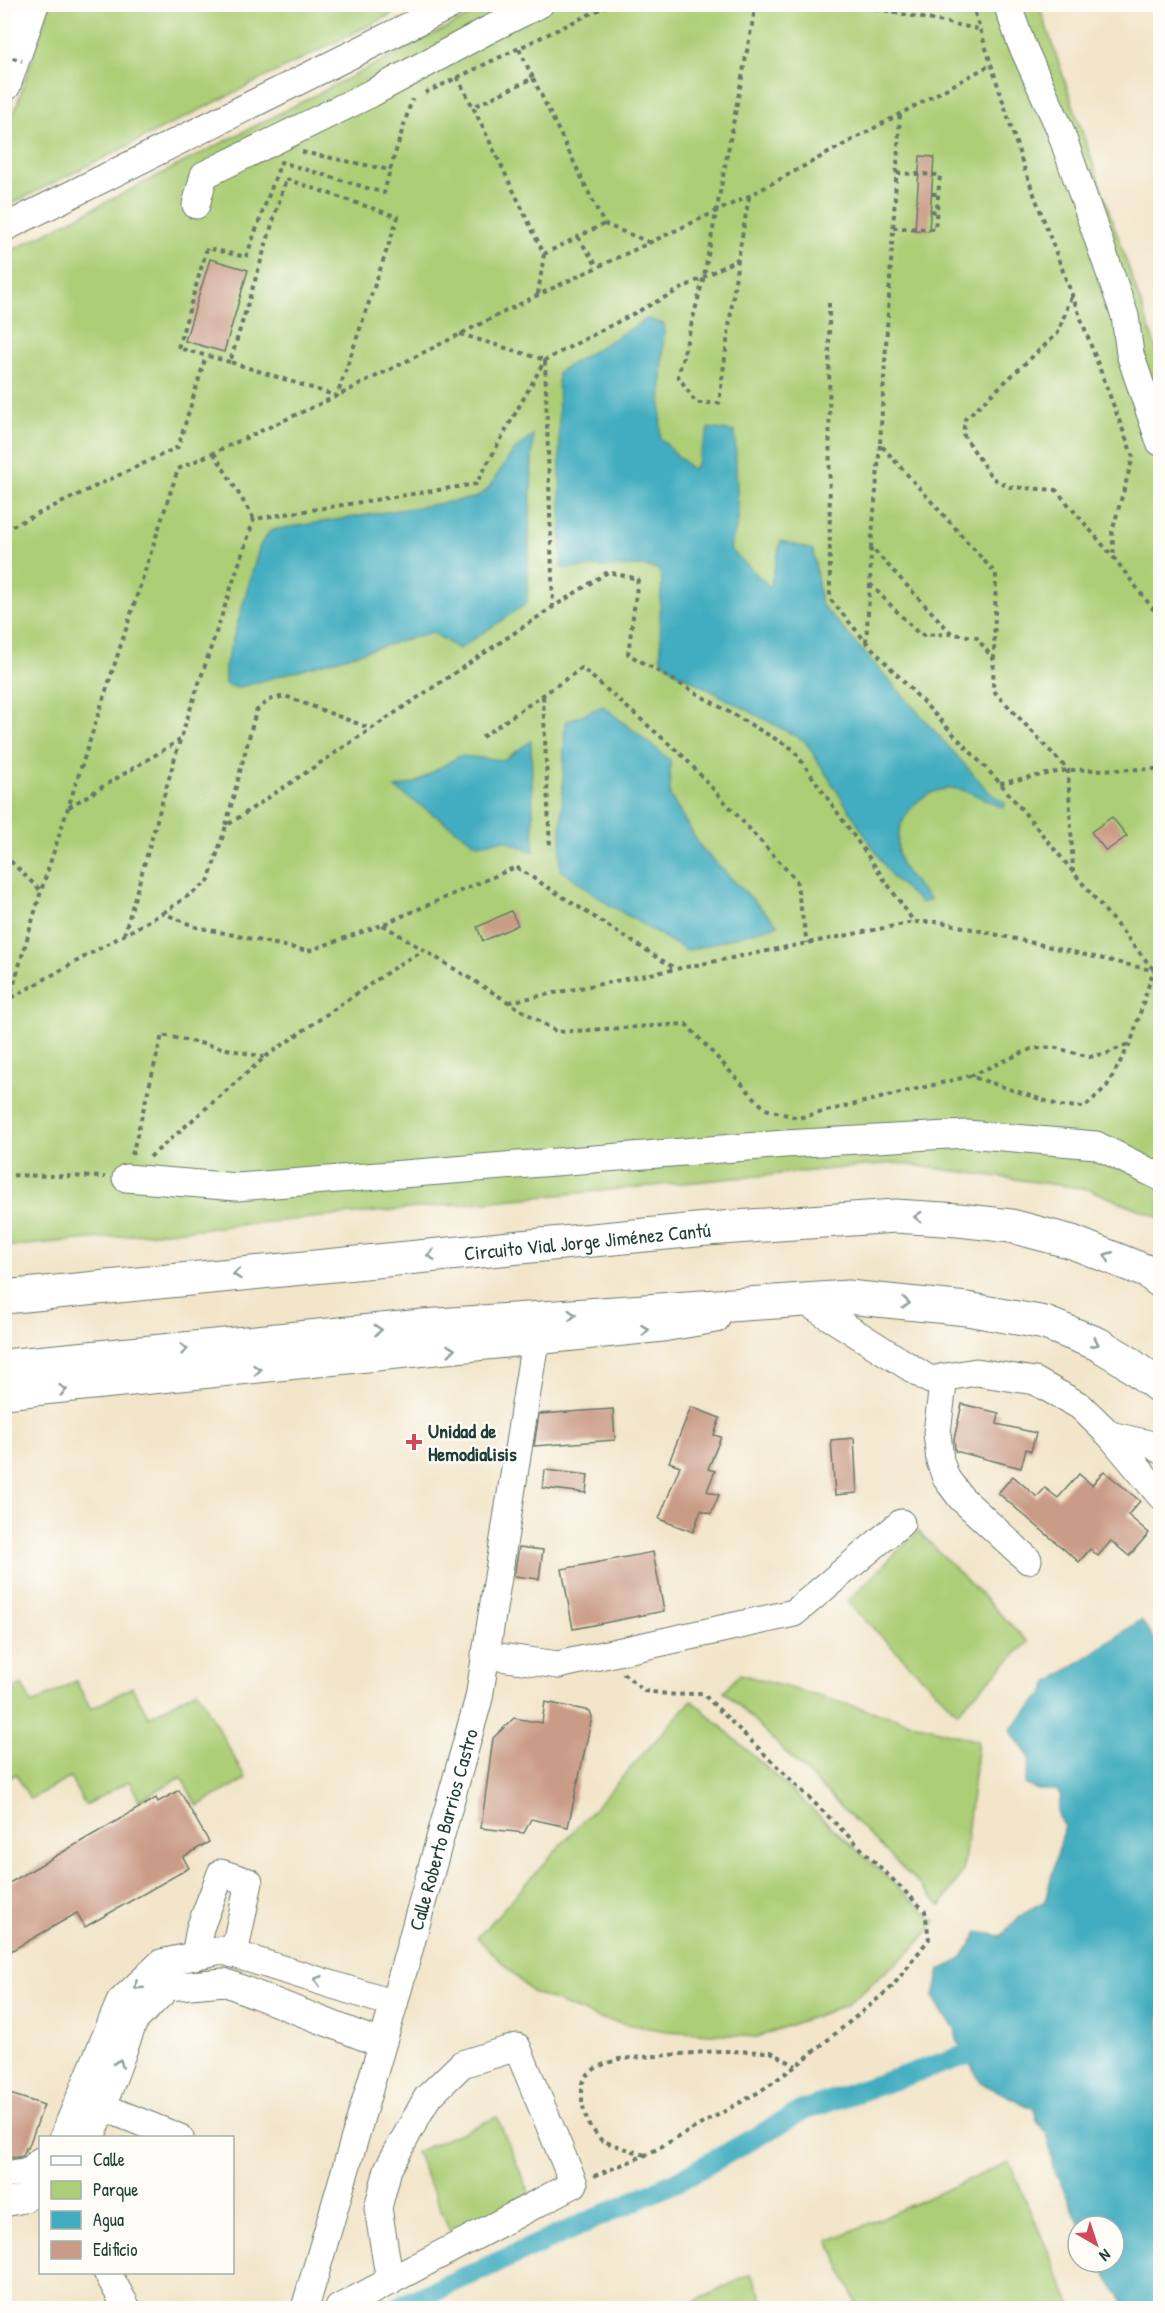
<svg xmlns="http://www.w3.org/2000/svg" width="1165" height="2313" font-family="'Patrick Hand',sans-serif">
  <rect width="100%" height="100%" fill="#fdfcf7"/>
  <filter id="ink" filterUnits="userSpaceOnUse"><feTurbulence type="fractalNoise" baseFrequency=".0167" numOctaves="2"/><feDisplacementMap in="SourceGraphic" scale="12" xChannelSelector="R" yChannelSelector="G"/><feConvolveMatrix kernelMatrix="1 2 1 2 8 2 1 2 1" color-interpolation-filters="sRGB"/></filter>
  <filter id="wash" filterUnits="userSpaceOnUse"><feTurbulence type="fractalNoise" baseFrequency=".008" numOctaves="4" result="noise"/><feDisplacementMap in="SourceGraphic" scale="24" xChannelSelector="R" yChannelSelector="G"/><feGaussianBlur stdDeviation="1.35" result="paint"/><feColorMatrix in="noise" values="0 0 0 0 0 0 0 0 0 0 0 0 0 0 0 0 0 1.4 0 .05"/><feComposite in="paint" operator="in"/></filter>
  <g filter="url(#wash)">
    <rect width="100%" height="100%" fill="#f2e5c9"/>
    <!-- green -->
    <path fill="#acce76" stroke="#668655" stroke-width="1.5" d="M50,5V4L410,5L5,207V141Z
      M491,5H1039L1160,360V1218L1088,1189L895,1163L5,1247V254Z
      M918,1531L1028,1642L957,1712L847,1602Z
      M740,1674L978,1741L963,1871L941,1906L724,1691Z
      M76,1681L91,1709L132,1687L149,1717L197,1690L246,1779L197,1806L181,1777L139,1800L129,1781L85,1805L70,1778L30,1799L16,1774L5,1780V1695L22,1685L32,1704Z
      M692,1700L936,1922L915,1947L846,2005L757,2037L666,2031L600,2019L532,1992L477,1938Z
      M497,2117L530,2195L450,2231L416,2152Z
      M1009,2162L1073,2308H858L829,2241Z
      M751,2274L768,2308H682Z"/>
    <!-- water -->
    <path fill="#42adc0" stroke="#30757a" stroke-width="1.5" d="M647,319L664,324L660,438L692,470L697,463L709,428L735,432L738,521L730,549L770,587L781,541L813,550L821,604L990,793L1005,803L1004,808C991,803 970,790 957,789C917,785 887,827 901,864C905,874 922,891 930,900L921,903L892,877L805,741L678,673L661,659L660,608L662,579L658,569L643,566L562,568L558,372Z
      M533,435L527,603L459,649L432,632L237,688L225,684V667L260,545L271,530L475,498L487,490L513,452Z
      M603,706L670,760V796L702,849L778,925L687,951L610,905L560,869L565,722Z
      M531,741L534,852L505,840L477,844L395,788L415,783L459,756L504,760Z
      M1141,1620L1160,1647V2308H1127L1098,2262H1114V2226H1081L1053,2167L1047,2134L1037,2121L1034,2109L981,2083L957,2040L955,2028L941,2011L934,1997L940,1970L962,1959L978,1932L1001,1936L1020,1916L1045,1901L1065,1826C1056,1816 1057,1810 1061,1797L1057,1790H1037L1025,1784L1030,1758L1010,1730L1045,1692L1047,1684Z"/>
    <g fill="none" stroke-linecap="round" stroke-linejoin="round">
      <!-- canal -->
      <path stroke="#42adc0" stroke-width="21" d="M396,2308L676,2182L804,2110L966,2055"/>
    </g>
    <g id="blocks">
      <!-- building -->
      <path fill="#ca9b86" d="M920,156L934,157L929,231L915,230Z
        M210,259L248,270L224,352L185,341Z
        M1112,817L1127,836L1106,851L1091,832Z
        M511,911L518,925L483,941L477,927Z
        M962,1404L999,1413L997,1424L1036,1433L1031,1451L1026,1449L1021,1468L955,1451L954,1439Z
        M691,1407L720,1418L714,1435L721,1437L708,1469L715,1471L707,1491L719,1495L711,1514L701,1510L693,1532L659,1519L680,1466L669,1462Z
        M613,1409L615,1440L534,1446L539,1414Z
        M854,1438L857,1493L835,1495L831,1440Z
        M545,1470L588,1475L586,1493L543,1488Z
        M1104,1471L1140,1501L1128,1515L1149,1533L1129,1556L1111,1541L1098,1556L1090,1549L1079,1562L998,1493L1013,1476L1037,1497L1045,1488L1058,1498L1079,1474L1092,1485Z
        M519,1547L543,1550L539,1579L514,1576Z
        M653,1552L664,1611L573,1629L562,1569Z
        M545,1702L590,1711L592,1717L568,1827L531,1819L524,1833L481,1828L493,1738L514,1718L542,1723Z
        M179,1790L209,1842L183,1857L189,1868L85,1927L77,1913L4,1955V1886L156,1798L158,1802Z
        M4,2092L44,2105L28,2148H26L23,2156L14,2158L4,2154Z"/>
    </g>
  </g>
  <g filter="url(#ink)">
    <use href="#blocks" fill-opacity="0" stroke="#697868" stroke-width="1.5"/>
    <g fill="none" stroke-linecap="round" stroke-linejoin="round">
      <defs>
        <g id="minor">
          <path d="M1007,4L1021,43L1059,127L1125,316L1130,354L1160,442"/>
          <path d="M196,205L204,175L372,93L488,30L540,4"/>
          <path d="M4,228L453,4"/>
          <path d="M126,1178L237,1187L785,1144L967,1134L1096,1145L1160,1177"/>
          <path d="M808,1303L930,1380L976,1372L1035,1381L1080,1406L1110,1435L1160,1495"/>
          <path d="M944,1377L937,1432L940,1461L946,1478L961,1498L1028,1560"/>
          <path d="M4,1395L663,1328L716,1319"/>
          <path d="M1110,1435L1153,1445L1160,1450"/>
          <path d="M485,1655L558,1665L794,1613L901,1523"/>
          <path d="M195,1956L200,1928L221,1873L249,1882L234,1954"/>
          <path d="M103,2107L180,2138"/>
          <path d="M63,2138L120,2002L161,1963L221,1950L394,2004"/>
          <path d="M91,2138L134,2021L168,1987L224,1982L382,2044"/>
          <path d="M4,2175L30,2171L40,2161"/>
          <path d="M4,2203L23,2199L40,2191"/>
          <path d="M107,2272L127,2308"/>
          <path id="s1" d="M305,2308L394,2004L479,1698L535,1341"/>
          <path d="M339,2308L574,2184L517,2047L462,2064L427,2098L388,2169L378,2208L390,2282"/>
        </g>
        <g id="major">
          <path d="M4,85L32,4"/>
          <path id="s2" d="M4,1297L707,1229L895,1216L959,1220L1011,1226L1072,1242L1148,1272L1160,1281"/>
          <path d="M4,1366L423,1326L848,1297L967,1309L1045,1323L1098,1344L1123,1359L1160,1387"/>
        </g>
      </defs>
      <!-- minor casing -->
      <use href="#minor" stroke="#697868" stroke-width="29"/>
      <!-- major casing -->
      <use href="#major" stroke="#697868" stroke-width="35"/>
      <!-- path -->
      <path stroke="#697868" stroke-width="4" stroke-dasharray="4.5 4.5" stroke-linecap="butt" d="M869,4L872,8L978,29
        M972,4L1023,165L1133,457L1112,532L1114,558
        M519,49L533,78
        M457,77L473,107
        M425,93L611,4
        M900,115L880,444L996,574L993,690L1068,770L1073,871
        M302,152L390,170L412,99
        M286,179L398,217L337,396L230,362Z
        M932,194H938
        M749,197L738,259L719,403H696L678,376L704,276L756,4
        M931,211L937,212
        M604,224L544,254L473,107L533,78L604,224L649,242
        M893,228L935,229L940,175L896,173
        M578,237L597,266
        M538,294L544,254
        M1071,297L1058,333L965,419L963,434L992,478L1009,487L1056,490L1114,558L1160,618
        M829,303L830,599L866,642L1000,783L1153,969
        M460,334L545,360L553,606
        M230,362L178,348L207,248L246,257L281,162L384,193L390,170
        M880,445L871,547L952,634
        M214,453L254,519
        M4,530L178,447L206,356
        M871,548L870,584L920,635L952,634L976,637L994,660
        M866,642L870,584
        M543,696L550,849
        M482,737L582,668L684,757L796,880L807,943
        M1000,783L1068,770L1160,769
        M69,807L180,740
        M226,825L256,711L269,700L285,696L372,729
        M4,855L41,891
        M163,913L208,882L226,826L553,607L608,572L638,579L628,654L793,749L914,922
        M383,925L557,1032L686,1024L765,1109L798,1118L970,1076L1061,1106L1085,1107L1107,1086L1131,1042L1160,949
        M124,935L180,740L254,519L476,484L545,360L738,259
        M4,1002L163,913L196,927L308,951L379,926L516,867L674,968
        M509,1002L914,922H941L1160,972
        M4,1018L41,891L178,469L337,396L538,295L749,196L992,64
        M970,1076L1031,1049L1053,1047L1090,1057L1108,1053L1130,1043
        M132,1155L162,1035L264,1057
        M150,1157L265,1057L401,963L424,951
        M4,1175L105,1177
        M645,2155L602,2141L588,2124L582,2103V2083L587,2075L597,2067L619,2059L719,2051L771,2052L796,2066
        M594,2176L646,2155L759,2092L796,2066L892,1987L929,1939L925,1911L702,1693L676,1695L644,1691L623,1673"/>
      <!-- minor -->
      <use href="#minor" stroke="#fff" stroke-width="27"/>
      <!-- major -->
      <use href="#major" stroke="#fff" stroke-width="33"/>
      <!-- path-bridge -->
      <path stroke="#697868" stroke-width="4" stroke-dasharray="4.5 4.5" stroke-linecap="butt" d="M4,55L22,61"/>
    </g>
    <!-- one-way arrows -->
    <defs><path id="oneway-chevron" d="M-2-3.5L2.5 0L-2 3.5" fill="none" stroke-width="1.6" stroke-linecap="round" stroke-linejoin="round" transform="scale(1.5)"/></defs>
    <g stroke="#8f9e9a">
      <use href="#oneway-chevron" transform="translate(918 1217) rotate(-177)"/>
      <use href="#oneway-chevron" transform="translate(431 1255) rotate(174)"/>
      <use href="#oneway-chevron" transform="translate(1108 1256) rotate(-158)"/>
      <use href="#oneway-chevron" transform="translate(237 1274) rotate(174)"/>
      <use href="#oneway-chevron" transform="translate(906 1303) rotate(6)"/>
      <use href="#oneway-chevron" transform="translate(572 1315) rotate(-4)"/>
      <use href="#oneway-chevron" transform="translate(378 1330) rotate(-5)"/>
      <use href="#oneway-chevron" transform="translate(645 1330) rotate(-6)"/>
      <use href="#oneway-chevron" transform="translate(1095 1343) rotate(25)"/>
      <use href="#oneway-chevron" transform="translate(184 1349) rotate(-5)"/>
      <use href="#oneway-chevron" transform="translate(451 1350) rotate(-6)"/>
      <use href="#oneway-chevron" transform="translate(257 1370) rotate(-6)"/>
      <use href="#oneway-chevron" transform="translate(63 1390) rotate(-6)"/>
      <use href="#oneway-chevron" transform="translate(318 1980) rotate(-162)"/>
      <use href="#oneway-chevron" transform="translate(138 1986) rotate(137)"/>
      <use href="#oneway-chevron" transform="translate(119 2063) rotate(-70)"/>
    </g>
  </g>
  <!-- markers -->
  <path fill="#d1495b" stroke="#fdfcf7" stroke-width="2" d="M411 1433h6v6h6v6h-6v6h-6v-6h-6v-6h6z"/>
  <g text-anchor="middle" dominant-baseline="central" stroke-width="4.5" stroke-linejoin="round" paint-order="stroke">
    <!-- street labels -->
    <g font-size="20" fill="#1f3d34" stroke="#fdfcf7">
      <text stroke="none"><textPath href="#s2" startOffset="586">Circuito Vial Jorge Jiménez Cantú</textPath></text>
      <text stroke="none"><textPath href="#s1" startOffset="498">Calle Roberto Barrios Castro</textPath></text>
    </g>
    <!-- poi labels -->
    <g font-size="20" font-weight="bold" fill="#1f3d34" stroke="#fdfcf7" text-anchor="start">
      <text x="428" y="1430">Unidad de<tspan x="428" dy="23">Hemodialisis</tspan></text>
    </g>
  </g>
  <!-- margin -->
  <rect width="1165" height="2313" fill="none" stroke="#fdfcf7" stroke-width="24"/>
  <!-- legend -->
  <rect x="39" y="2136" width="195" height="138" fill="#fdfcf7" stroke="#a4b0a9" stroke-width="1.5"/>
  <rect x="51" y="2156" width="30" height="9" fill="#ffffff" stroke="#a4b0a9" stroke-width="1.5"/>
  <text x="93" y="2166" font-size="18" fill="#1f3d34">Calle</text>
  <rect x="51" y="2181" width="30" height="18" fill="#acce76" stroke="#a4b0a9" stroke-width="1.5"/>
  <text x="93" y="2196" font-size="18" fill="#1f3d34">Parque</text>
  <rect x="51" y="2211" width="30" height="18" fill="#42adc0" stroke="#a4b0a9" stroke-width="1.5"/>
  <text x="93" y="2226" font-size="18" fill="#1f3d34">Agua</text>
  <rect x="51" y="2241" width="30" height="18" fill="#ca9b86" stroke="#a4b0a9" stroke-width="1.5"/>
  <text x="93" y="2256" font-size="18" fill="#1f3d34">Edificio</text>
  <!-- north arrow -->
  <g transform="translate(1096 2244) rotate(141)"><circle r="28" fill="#fdfcf7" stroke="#a4b0a9" stroke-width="1.5"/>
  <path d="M0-4.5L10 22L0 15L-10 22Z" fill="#d1495b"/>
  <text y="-9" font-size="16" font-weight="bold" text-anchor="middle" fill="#1f3d34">N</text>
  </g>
</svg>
